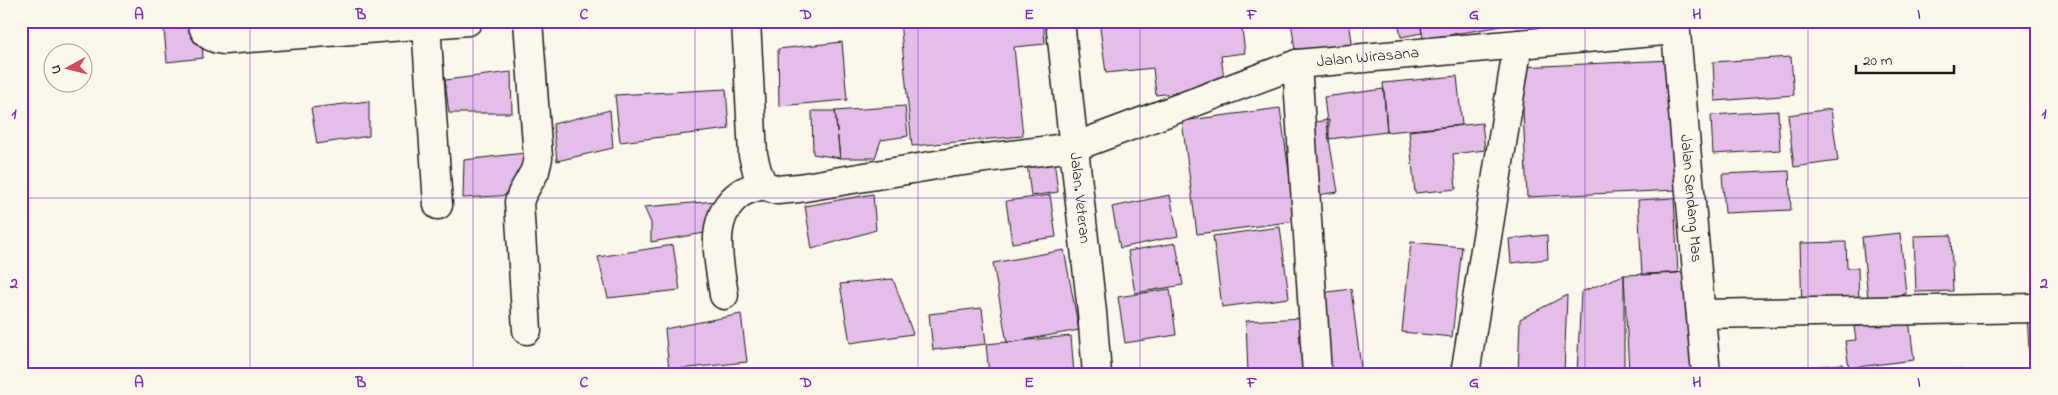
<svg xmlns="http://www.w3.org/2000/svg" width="2058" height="395" font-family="'Indie Flower',sans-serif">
  <rect width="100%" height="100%" fill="#fbf7ec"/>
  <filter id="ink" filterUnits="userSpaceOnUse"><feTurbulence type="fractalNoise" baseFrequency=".02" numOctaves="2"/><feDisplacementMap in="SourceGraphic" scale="10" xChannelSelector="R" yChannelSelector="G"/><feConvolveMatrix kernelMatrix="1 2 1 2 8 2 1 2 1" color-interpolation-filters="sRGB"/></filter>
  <g filter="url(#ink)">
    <!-- building -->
    <path fill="#e4bee8" stroke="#1c1c1c" d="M220,21H273L221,31Z
      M900,21H1043L1045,44L1014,47L1023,136L912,146Z
      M1099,21H1241L1245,53L1221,56L1225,87L1156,95L1153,68L1106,73Z
      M1291,21H1349L1354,56L1297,64Z
      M1398,21H1420L1422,33L1401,37Z
      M1420,21H1514L1515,24L1423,39Z
      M1568,21H1663L1568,26Z
      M201,26L203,58L167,62L164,29Z
      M842,42L847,100L779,106L778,49Z
      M1791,57L1794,95L1715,101L1713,62Z
      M1671,60L1677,190L1527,197L1521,67Z
      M511,72L512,113H449L445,80Z
      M1457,76L1462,125L1387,132L1383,83Z
      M726,89L729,129L620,142L615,95Z
      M1384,89L1387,132L1329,139L1324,97Z
      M369,101V136L317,144L311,108Z
      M905,106L908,136L881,140L875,158H840L835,111Z
      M1280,108L1296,221L1197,234L1182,121Z
      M1831,109L1838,161L1794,167L1788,115Z
      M610,110L613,148L557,161L553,124Z
      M812,111H835L840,158L813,154Z
      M1778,111L1780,150L1713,154L1711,115Z
      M1329,120V139L1338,192L1310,196L1301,124Z
      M1482,123L1485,150L1453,154L1456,189L1415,193L1409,131Z
      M1053,151L1058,192L1031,196L1026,155Z
      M525,153L521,184L514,195L463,198L464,160Z
      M1789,171L1791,210L1725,213L1722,174Z
      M873,194L876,230L812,249L805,206Z
      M1050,195L1056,237L1012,243L1006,201Z
      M1170,195L1178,236L1120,248L1112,207Z
      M1674,198L1678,273L1642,275L1638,200Z
      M716,201L711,232L651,242V223L644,207Z
      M1280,227L1289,298L1222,307L1213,236Z
      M1900,233L1906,294L1868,298L1862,237Z
      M1547,235L1548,259L1511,263L1509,239Z
      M1951,235L1953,291L1916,292L1914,236Z
      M1411,242L1462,247L1452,337L1402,332Z
      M1846,242L1847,268H1858L1859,307L1802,309L1800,243Z
      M1176,243L1183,285L1135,293L1128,251Z
      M673,245L680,290L608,298L598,257Z
      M1064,250L1079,330L1007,343L993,263Z
      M1690,272L1696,374H1629L1624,275Z
      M1624,275V374H1577L1581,292Z
      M893,279L913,334L850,343L840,284Z
      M1170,289L1176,335L1125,343L1118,297Z
      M1351,289L1361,368L1323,373L1313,294Z
      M1567,295L1564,374H1518L1520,319Z
      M982,308L986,344L933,350L929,314Z
      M2037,313V366L2030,367L2027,314Z
      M741,314L747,362L669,370L665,329Z
      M1302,318L1305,374H1248L1246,321Z
      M1909,319L1914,360L1849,368L1845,341L1856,340L1854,327Z
      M1071,336L1074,374H989L986,344Z
      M1843,364L1844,374H1790L1789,369Z
      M1938,370H1961V374H1938Z
      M1930,372V374H1867V373Z"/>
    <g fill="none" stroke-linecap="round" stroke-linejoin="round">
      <defs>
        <g id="minor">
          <path d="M202,21C203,34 212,39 224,40L468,21"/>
          <path id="s1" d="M746,21L753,155L757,171L763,185L777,190L799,188L954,162L1074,147L1297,64L1675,30"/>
          <path id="s2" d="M1675,21L1706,374"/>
          <path d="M426,24L438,205"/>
          <path d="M1297,64L1317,374"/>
          <path d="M724,295C719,261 707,216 741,193C747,189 756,187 763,185"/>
          <path d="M1701,314L2037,308"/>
          <path d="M527,330L519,202L522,194L535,171L538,158L528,21"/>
          <path d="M1465,374L1518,44"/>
        </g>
        <g id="tertiary">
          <path id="s3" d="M1060,21L1092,312L1097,374"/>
        </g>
      </defs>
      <!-- minor casing -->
      <use href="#minor" stroke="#1c1c1c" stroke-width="31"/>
      <!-- tertiary casing -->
      <use href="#tertiary" stroke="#1c1c1c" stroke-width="31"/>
      <!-- minor -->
      <use href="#minor" stroke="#fbf7ec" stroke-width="28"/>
      <!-- tertiary -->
      <use href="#tertiary" stroke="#fbf7ec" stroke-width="28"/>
    </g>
  </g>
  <!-- grid -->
  <path fill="none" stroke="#7b2cbf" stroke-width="1" stroke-opacity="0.55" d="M250,21V374M473,21V374M695,21V374M918,21V374M1140,21V374M1363,21V374M1585,21V374M1808,21V374M21,198H2037"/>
  <g text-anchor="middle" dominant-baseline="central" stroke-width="4" stroke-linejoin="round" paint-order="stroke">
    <!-- street labels -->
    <g font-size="16" fill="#1c1c1c" stroke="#fbf7ec">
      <text stroke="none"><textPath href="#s1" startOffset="790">Jalan Wirasana</textPath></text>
      <text stroke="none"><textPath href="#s3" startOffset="178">Jalan. Veteran</textPath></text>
      <text stroke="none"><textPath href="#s2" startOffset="178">Jalan Sendang Mas</textPath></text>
    </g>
  </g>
  <!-- margin -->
  <rect width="2058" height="395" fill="none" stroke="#fbf7ec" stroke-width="55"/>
  <!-- north arrow -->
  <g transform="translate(68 68) rotate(263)"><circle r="24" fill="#fbf7ec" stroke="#a29f99"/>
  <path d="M0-4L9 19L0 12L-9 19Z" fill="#d1495b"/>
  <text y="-8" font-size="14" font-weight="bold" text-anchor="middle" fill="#1c1c1c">U</text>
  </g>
  <!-- scale -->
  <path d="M1856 65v8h98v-8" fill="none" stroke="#1c1c1c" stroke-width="2.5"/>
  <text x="1863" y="65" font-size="15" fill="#1c1c1c" stroke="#fbf7ec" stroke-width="4" paint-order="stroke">20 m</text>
  <rect x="28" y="28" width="2002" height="340" fill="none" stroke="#7b2cbf" stroke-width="2"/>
  <g font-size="16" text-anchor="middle" font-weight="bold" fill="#7b2cbf">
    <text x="139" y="19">A</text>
    <text x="361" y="19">B</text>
    <text x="584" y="19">C</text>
    <text x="806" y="19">D</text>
    <text x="1029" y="19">E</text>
    <text x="1252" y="19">F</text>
    <text x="1474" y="19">G</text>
    <text x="1697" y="19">H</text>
    <text x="1919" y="19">I</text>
    <text x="14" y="118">1</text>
    <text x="2044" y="118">1</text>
    <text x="14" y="288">2</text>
    <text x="2044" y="288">2</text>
    <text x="139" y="387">A</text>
    <text x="361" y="387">B</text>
    <text x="584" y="387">C</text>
    <text x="806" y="387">D</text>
    <text x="1029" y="387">E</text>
    <text x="1252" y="387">F</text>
    <text x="1474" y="387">G</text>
    <text x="1697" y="387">H</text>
    <text x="1919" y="387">I</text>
  </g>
</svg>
